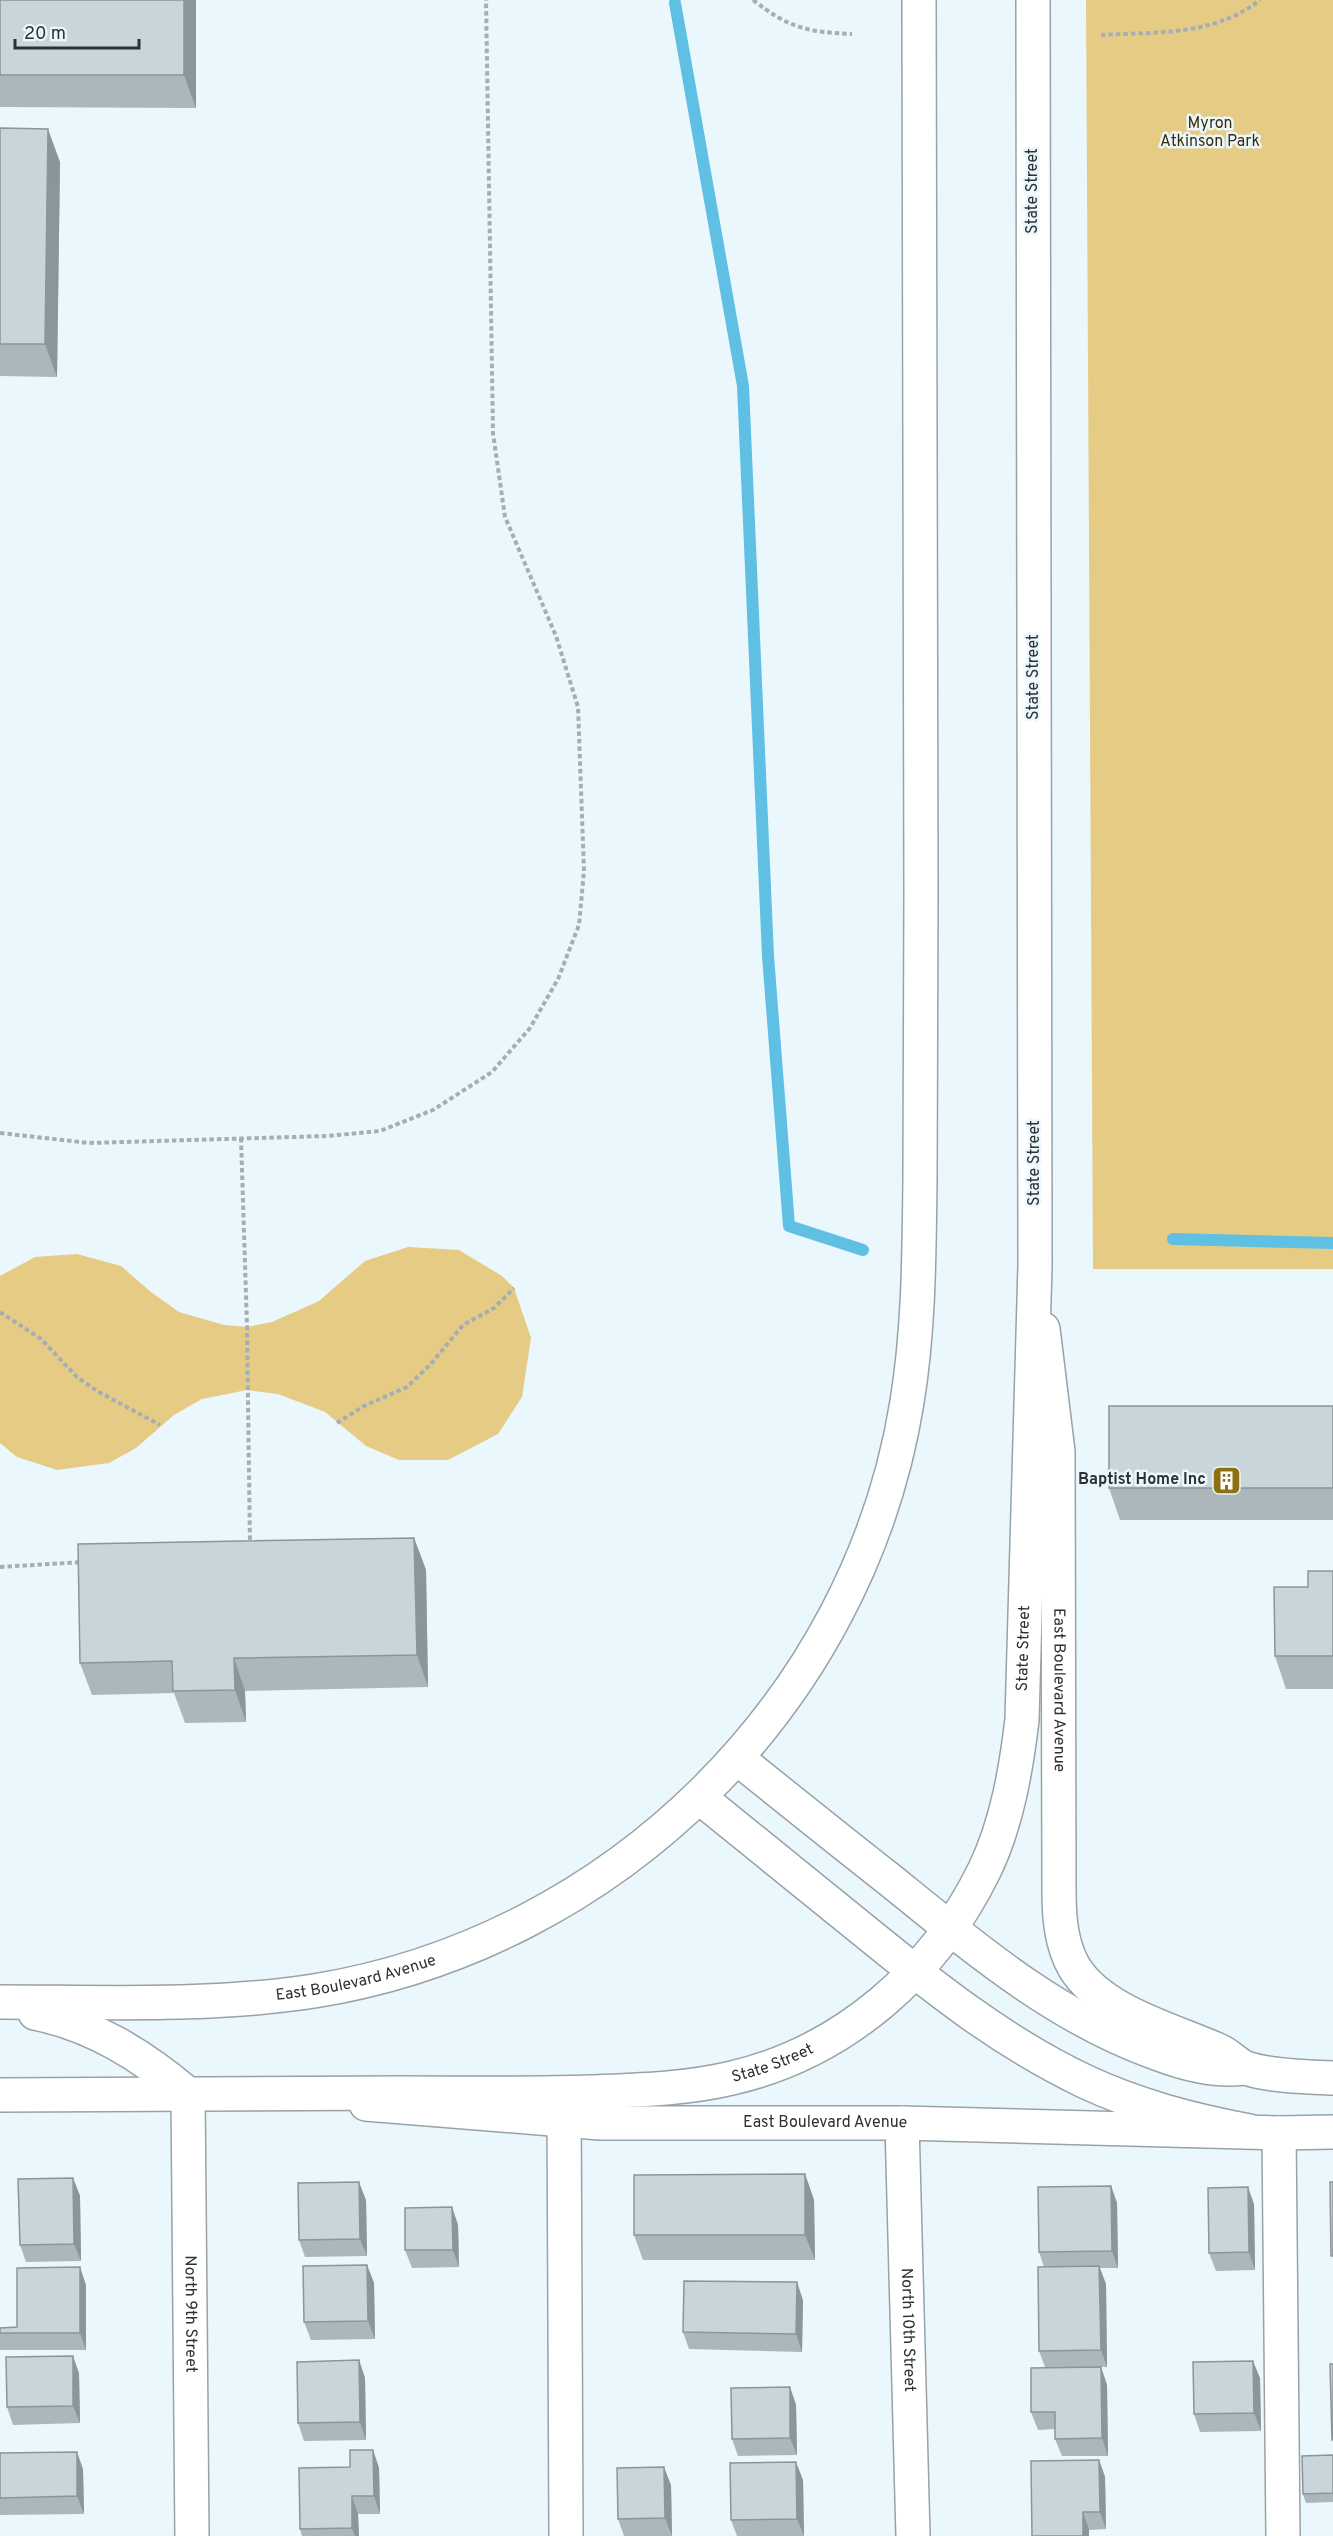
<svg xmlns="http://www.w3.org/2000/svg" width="1333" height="2536" font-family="Overpass,sans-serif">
  <rect width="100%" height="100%" fill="#eaf7fc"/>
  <!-- green -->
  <path fill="#e6cb85" d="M1086,0H1333V1269H1093Z
    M408,1247L459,1250L502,1276L514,1288L531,1338L522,1397L498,1434L448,1460H399L366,1446L325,1412L278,1394L247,1390L202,1399L174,1415L136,1448L109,1463L57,1470L17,1457L0,1443V1276L35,1257L77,1254L121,1266L151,1292L179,1312L224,1325L247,1327L272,1322L319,1301L365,1261Z"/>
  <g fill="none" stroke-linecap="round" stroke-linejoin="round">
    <!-- stream -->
    <path stroke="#60c0e3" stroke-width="12" d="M675,3L743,386L768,956L789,1226L863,1250
      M1173,1239L1333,1243"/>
    <defs>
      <g id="minor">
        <path id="s1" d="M1043,1329L1058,1452L1059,1891C1059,1917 1061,1944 1074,1967C1101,2012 1174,2030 1220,2051C1229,2055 1237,2065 1246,2068C1268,2076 1309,2077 1333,2078"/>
        <path d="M564,2100L566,2536"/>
        <path id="s2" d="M366,2104L600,2123H902L1279,2133L1333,2132"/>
        <path id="s3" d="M902,2123L913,2536"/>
        <path d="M1279,2133L1283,2536"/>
      </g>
      <g id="major">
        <path d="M737,1758C788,1799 839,1840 890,1880C973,1947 1055,2017 1156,2053C1185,2064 1215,2072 1245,2068"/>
        <path d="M699,1797C754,1841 808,1885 862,1929C932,1986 1002,2042 1084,2081C1137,2106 1192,2120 1249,2131"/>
        <path id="s4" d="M0,2002C104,2002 211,2007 314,1991C613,1943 859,1702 907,1402C919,1329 919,1255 920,1180C921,1084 921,988 921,892C920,594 919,297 919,0"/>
        <path d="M35,2013C94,2025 143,2056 188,2094"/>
        <path id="s5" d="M188,2094L192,2536"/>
        <path id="s6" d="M0,2095C134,2094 267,2093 400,2093C464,2093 528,2094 591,2092C639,2090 686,2089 732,2078C844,2052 935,1972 985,1869C1007,1823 1016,1770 1022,1720L1035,1265L1033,0"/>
      </g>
    </defs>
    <!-- minor casing -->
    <use href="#minor" stroke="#97a3a8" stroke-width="36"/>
    <!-- major casing -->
    <use href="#major" stroke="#97a3a8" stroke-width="36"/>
    <!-- path -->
    <path stroke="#a5afb3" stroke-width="4" stroke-dasharray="4.5 3" stroke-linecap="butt" d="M753,0C789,28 807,32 852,34
      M1101,35C1155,32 1215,36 1260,0
      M0,1133L89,1143L327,1136L380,1131L433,1110L492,1072L530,1028L558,979L579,925L584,871L578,707L556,636L505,517L493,433L486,0
      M241,1138L247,1327L250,1545
      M0,1312L41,1339L77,1377L97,1391L160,1425
      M337,1423L364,1406L407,1387L430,1365L463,1325L494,1308L514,1288
      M0,1567L83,1562"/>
    <!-- minor -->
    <use href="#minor" stroke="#fff" stroke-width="33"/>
    <!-- major -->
    <use href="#major" stroke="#fff" stroke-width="33"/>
  </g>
  <!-- wall -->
  <path fill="#acb7bb" d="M0,0H196V108L0,107Z
    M0,128L60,162L57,377L0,376Z
    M1333,1406V1520H1120L1109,1488Z
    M414,1538L426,1570L428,1687L245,1691L246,1722L185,1723L174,1693L92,1695L80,1663Z
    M1333,1571V1689H1286L1275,1656L1308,1587Z
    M805,2174L814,2200L815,2260H643L634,2235Z
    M73,2178L80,2196L81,2261L26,2262L20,2245Z
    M1111,2186L1117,2203L1118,2268H1100L1106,2284L1107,2367H1101L1107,2385L1108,2456H1062L1055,2439V2429L1038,2430L1031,2412L1045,2367L1039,2351L1044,2267L1039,2252Z
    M366,2200L367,2256L305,2257L299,2240Z
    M1254,2204L1255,2270L1216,2271L1209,2253Z
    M452,2207L458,2225L459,2267L412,2268L405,2250Z
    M367,2265L374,2283L375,2339L311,2340L304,2322Z
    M86,2285V2350H0V2328L17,2327Z
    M803,2300L802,2352L689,2349L683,2332Z
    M359,2360L365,2378L366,2440L304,2441L298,2423Z
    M79,2373L80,2423L13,2425L7,2407Z
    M1260,2378L1261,2431L1200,2432L1194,2414Z
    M790,2387L796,2405L797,2455L738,2456L732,2439Z
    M373,2450L379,2468L380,2514H358L359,2536H302L300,2529L350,2467Z
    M0,2453L83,2469L84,2514L0,2515Z
    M1333,2455V2502L1306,2503L1303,2494Z
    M1099,2460L1105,2477L1106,2529L1089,2530V2536H1032Z
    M803,2480L804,2536H737L731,2520Z
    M671,2485L672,2536H624L618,2519Z"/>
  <!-- shaded-wall -->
  <path fill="#8c9599" d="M184,0H196V108L184,75Z
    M48,129L60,162L57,377L45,344Z
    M414,1538L426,1570L428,1687L417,1655Z
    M234,1658L245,1691L246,1722L235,1690Z
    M805,2174L814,2200L815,2260L805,2235Z
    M73,2178L80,2196L81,2261L74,2244Z
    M359,2182L366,2200L367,2256L360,2239Z
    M1111,2186L1117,2203L1118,2268L1112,2251Z
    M1248,2187L1254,2204L1255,2270L1249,2252Z
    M452,2207L458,2225L459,2267L453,2250Z
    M367,2265L374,2283L375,2339L368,2321Z
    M1099,2266L1106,2284L1107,2367L1101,2350Z
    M80,2267L86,2285V2350L80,2333Z
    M797,2282L803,2300L802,2352L796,2334Z
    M73,2356L79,2373L80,2423L73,2406Z
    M359,2360L365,2378L366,2440L360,2422Z
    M1253,2361L1260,2378L1261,2431L1254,2413Z
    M1101,2367L1107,2385L1108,2456L1102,2438Z
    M790,2387L796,2405L797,2455L790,2438Z
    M373,2450L379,2468L380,2514L374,2496Z
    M77,2452L83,2469L84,2514L77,2496Z
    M1099,2460L1105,2477L1106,2529L1100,2512Z
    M796,2462L803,2480L804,2536L797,2519Z
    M664,2467L671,2485L672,2536L665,2518Z
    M352,2496L358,2514L359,2536H355L352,2528Z
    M1083,2512L1089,2530V2536H1083Z"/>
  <!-- building -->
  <path fill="#c8d5da" stroke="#8c9599" stroke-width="1.5" d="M0,0H184V75H0Z
    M0,128L48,129L45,344H0Z
    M1109,1406H1333V1488H1109Z
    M414,1538L417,1655L234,1658L235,1690L173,1691L172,1661L80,1663L78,1544Z
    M1308,1571H1333V1656H1275L1274,1587H1308Z
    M805,2174V2235H634V2175Z
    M73,2178L74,2244L20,2245L18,2179Z
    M359,2182L360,2239L299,2240L298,2183Z
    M1330,2182H1333V2256H1331Z
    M1111,2186L1112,2251L1039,2252L1038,2187Z
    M1248,2187L1249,2252L1209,2253L1208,2188Z
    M452,2207L453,2250H405V2208Z
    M367,2265L368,2321L304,2322L303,2266Z
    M1099,2266L1101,2350L1039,2351L1038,2267Z
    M80,2267V2333H0V2328L17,2327V2268Z
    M684,2281L797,2282L796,2334L683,2332Z
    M73,2356V2406L7,2407L6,2357Z
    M359,2360L360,2422L298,2423L297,2362Z
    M1253,2361L1254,2413L1194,2414L1193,2362Z
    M1330,2364H1333V2440H1332Z
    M1101,2367L1102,2438L1055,2439V2412H1031V2368Z
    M790,2387V2438L732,2439L731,2388Z
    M350,2450H373L374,2496H352V2528L300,2529L299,2468L350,2467Z
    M77,2452V2496L0,2498V2453Z
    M1333,2455V2493L1303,2494L1302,2456Z
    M1099,2460L1100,2512H1083V2536H1032L1031,2461Z
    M796,2462L797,2519L731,2520L730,2463Z
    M664,2467L665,2518L618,2519L617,2468Z"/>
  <!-- icons -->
  <defs>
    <symbol id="building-square" viewBox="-11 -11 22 22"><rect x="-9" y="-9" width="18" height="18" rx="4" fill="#8e7013" stroke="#eaf7fc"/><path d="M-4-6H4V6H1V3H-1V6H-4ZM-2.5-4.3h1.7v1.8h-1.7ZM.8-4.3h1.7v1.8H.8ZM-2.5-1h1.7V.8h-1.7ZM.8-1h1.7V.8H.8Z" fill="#fff"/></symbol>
  </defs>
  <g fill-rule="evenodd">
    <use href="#building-square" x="1210" y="1464" width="33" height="33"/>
  </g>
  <g text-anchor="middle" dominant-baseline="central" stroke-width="5" stroke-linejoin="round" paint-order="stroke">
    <!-- park labels -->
    <g font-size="16" fill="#392d0a" stroke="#eaf7fc">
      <text x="1210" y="124">Myron<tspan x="1210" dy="18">Atkinson Park</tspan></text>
    </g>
    <!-- street labels -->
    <g font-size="16" fill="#2c3133" stroke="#eaf7fc">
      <text transform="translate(1033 191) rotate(-90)">State Street</text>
      <text transform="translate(1034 677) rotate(-90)">State Street</text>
      <text transform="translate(1035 1163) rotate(-90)">State Street</text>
      <text stroke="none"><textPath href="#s6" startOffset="1298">State Street</textPath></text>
      <text stroke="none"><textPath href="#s1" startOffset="362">East Boulevard Avenue</textPath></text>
      <text stroke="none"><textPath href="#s4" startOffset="358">East Boulevard Avenue</textPath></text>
      <text stroke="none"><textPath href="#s6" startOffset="776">State Street</textPath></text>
      <text stroke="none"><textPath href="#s2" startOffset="460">East Boulevard Avenue</textPath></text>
      <text stroke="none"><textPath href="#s5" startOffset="220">North 9th Street</textPath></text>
      <text stroke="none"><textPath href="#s3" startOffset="207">North 10th Street</textPath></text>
    </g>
    <!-- poi labels -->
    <g font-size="16" font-weight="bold" fill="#2c3133" stroke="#eaf7fc" text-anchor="end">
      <text x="1206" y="1480">Baptist Home Inc</text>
    </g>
  </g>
  <!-- scale -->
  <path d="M15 39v9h124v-9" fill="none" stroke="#2c3133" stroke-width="3"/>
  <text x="24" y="39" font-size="18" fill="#2c3133" stroke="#eaf7fc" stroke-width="4.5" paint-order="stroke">20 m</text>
</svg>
